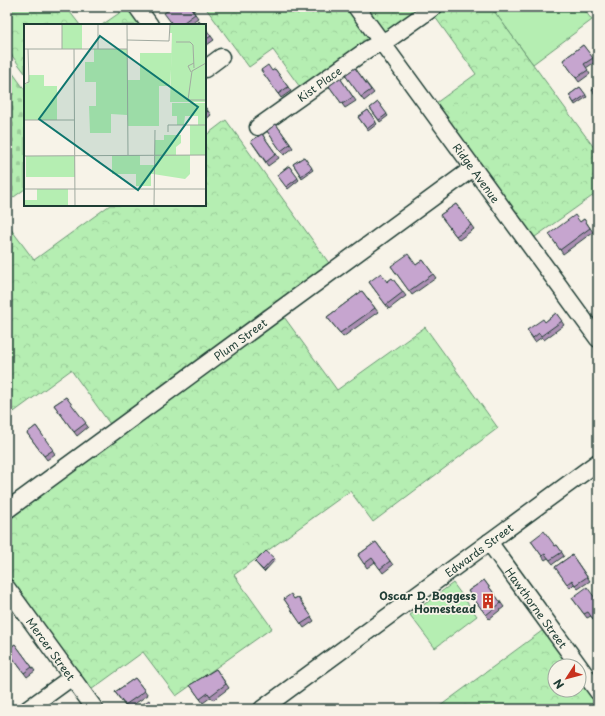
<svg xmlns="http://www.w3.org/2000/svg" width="605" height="716" font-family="'Playpen Sans',sans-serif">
  <defs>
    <pattern id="forest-crowns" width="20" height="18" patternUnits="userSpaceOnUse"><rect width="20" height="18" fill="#b5eeb2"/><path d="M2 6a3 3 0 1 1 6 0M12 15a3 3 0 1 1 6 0" fill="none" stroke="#9bcd9a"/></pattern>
    <pattern id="cemetery-stones" width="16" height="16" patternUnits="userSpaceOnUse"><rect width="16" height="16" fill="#b5eeb2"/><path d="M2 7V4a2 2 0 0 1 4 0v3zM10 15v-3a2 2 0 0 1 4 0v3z" fill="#9bcd9a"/></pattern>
  </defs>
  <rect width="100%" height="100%" fill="#f7f3e8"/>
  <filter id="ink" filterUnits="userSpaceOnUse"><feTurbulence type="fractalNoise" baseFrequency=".025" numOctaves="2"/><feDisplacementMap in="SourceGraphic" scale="8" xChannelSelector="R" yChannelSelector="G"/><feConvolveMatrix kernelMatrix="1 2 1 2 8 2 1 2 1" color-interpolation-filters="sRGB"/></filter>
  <g filter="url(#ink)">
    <!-- grass -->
    <path fill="#b5eeb2" stroke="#6a9673" d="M491,7H582L592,20L533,64Z
      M453,583L477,616L435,648L410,615Z"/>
    <!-- forest -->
    <path fill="url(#forest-crowns)" stroke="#6a9673" fill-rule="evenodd" d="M7,7H66L80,25H25V73L7,49Z
      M128,7H137L150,25H102Z
      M205,7H491L598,153V192L528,242L429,108L476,74L430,10L305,94L273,50L249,67Z
      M226,120L334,270L279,310L337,390L425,327L498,428L373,522L350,491L234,575L272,628L176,696L143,652L84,695L7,588V510L115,431L71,370L7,417V224L34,260L110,205H205V136Z
      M550,625L598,692V709H436ZM555,666H579V690H555Z"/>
    <!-- cemetery -->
    <path fill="url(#cemetery-stones)" stroke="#6a9673" d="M7,65L25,90V189L7,202Z"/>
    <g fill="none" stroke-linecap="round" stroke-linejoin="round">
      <defs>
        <g id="minor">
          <path d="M137,7L150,25"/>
          <path id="s1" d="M356,7L598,339"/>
          <path d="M205,69L221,57"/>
          <path id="s2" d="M258,127L368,49L392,37L434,7"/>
          <path id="s3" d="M7,510L473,168"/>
          <path id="s4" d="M489,542L598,692"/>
          <path id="s5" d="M7,588L95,709"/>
          <path d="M28,709L72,677"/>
          <path id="s6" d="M262,709L598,462"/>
        </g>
      </defs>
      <!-- minor casing -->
      <use href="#minor" stroke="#1f3d34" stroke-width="19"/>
      <!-- minor -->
      <use href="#minor" stroke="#f7f3e8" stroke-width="16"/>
    </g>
    <!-- wall -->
    <path fill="#aa8eb2" stroke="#1f3d34" d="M173,7H199L193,11L198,18L188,25H173Z
      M205,28L214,40L207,45L205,42Z
      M583,45L595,62L586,68L590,74L579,82L563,60Z
      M355,68L374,93L364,101L345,75Z
      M275,69L291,91L281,98L261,70L272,71Z
      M340,78L356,101L345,108L329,86Z
      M580,87L587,97L575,105L569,95Z
      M378,102L388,116L380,122L370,108Z
      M205,107L211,115L205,120Z
      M368,110L377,124L368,131L358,117Z
      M276,124L293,148L284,155L267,131Z
      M262,134L279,158L268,166L251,141Z
      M304,157L313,170L302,178L293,164Z
      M289,166L299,180L288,189L277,175Z
      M456,204L474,229L459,240L440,215Z
      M584,219L593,232L563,254L549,234L580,222Z
      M423,260L436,278L412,295L391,266L416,265Z
      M392,278L406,296L389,309L369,282H387Z
      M362,291L378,312L343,337L327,317Z
      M556,313L564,325L544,340L542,337L535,342L527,330L545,322Z
      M66,397L88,427L77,436L54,405Z
      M36,426L55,454L47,460L27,433Z
      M531,541L555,546L557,545L564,556L553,564L548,558L545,560Z
      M376,542L393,565L383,573L375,562L367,568L358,555Z
      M572,555L590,581L578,589L574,584L570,588L555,567Z
      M274,558L275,560L264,572L255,562Z
      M484,580L504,607L489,619L468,591Z
      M298,597L314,621L304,628L284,599H294Z
      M572,598L598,602V621L596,623L591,616L587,618Z
      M15,644L35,671L27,677L7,650Z
      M216,669L229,688L213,700L211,697L203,703L190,685Z
      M135,678L148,695L127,709L115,692Z"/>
    <!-- building -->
    <path fill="#c6a5cf" stroke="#1f3d34" d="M173,7H191H190L195,14L180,25H173L164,13Z
      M199,21L202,25H194Z
      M205,28L211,36L205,40Z
      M583,45L593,58L584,64L588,70L576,78L563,60Z
      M268,65L272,71L275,69L288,87L278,94L261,70Z
      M355,68L371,90L361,97L345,75Z
      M340,78L353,97L342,104L329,86Z
      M598,86V98L592,90Z
      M580,87L586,95L574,103L569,95Z
      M378,102L387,114L379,120L370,108Z
      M205,107L208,111L205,114Z
      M368,110L376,122L367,129L358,117Z
      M276,124L290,144L281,151L267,131Z
      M598,125V134L594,128Z
      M262,134L276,154L266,162L251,141Z
      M304,157L312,168L301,176L293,164Z
      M289,166L298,178L286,187L277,175Z
      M456,204L471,225L456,236L440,215Z
      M575,215L580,222L584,219L590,228L560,250L549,234Z
      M408,254L416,265L423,260L433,274L409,291L391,266Z
      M381,273L387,282L392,278L403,292L386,305L369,282Z
      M362,291L375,308L340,333L327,317Z
      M556,313L562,321L541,336L539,333L533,338L527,330L543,319L545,322Z
      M66,397L86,423L74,432L54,405Z
      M36,426L53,450L44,456L27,433Z
      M544,531L555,546L557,545L562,552L550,560L545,554L542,556L531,541Z
      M376,542L390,561L380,569L372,558L364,564L358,555Z
      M266,551L274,558L263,570L255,562Z
      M572,555L587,577L575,585L572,580L567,584L555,567Z
      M484,580L501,603L486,615L468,591Z
      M587,587L598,602V615L593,619L588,612L584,614L572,598Z
      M291,594L294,599L298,597L312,617L301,624L284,599Z
      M15,644L32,667L24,673L7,650Z
      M216,669L226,684L210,696L208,693L200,699L190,685Z
      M135,678L145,691L125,705L115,692Z
      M149,700L155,709H136Z
      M305,705L308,709H300Z"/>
  </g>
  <!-- icons -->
  <defs>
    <symbol id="building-bare" viewBox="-9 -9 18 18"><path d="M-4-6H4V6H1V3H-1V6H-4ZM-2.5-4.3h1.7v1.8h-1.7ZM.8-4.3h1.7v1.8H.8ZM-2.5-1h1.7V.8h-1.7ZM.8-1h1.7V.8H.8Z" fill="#c8321e" stroke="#f7f3e8" stroke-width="2.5" paint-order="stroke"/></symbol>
  </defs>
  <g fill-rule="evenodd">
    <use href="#building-bare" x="477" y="590" width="22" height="22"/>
  </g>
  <g text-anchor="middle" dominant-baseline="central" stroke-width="3.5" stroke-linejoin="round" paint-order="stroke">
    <!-- street labels -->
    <g font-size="11" fill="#1f3d34" stroke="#f7f3e8">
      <text stroke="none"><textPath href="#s2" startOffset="75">Kist Place</textPath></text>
      <text stroke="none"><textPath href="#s1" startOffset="205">Ridge Avenue</textPath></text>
      <text stroke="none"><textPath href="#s3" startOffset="289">Plum Street</textPath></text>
      <text stroke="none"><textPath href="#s6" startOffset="269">Edwards Street</textPath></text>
      <text stroke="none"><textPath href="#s4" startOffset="81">Hawthorne Street</textPath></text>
      <text stroke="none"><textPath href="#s5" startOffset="75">Mercer Street</textPath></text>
    </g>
    <!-- poi labels -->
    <g font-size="11" font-weight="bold" fill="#1f3d34" stroke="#f7f3e8" text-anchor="end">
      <text x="476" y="595">Oscar D. Boggess<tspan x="476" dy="13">Homestead</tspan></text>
    </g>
  </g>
  <!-- overview -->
  <g transform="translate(24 24)">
    <rect width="182" height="182" fill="#f7f3e8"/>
    <path d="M112,150H127V162H112Z" fill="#b5eeb2"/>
    <path d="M38,0H58V25H38ZM146,0H171V9H146ZM70,25H103L104,56H116V29H148L146,62H135V102H104L103,91L87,90V109H66L65,82H72V58H61V38H70ZM5,51H20V62H33V96H0V60H3ZM148,79H182V131H166V101H174V92H161L160,101H153V92H148ZM140,111H157V119L152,123V131H166V150L161,155L129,150H88V131H116V141H130L131,116H140ZM2,132H51V153H2ZM13,165H44V182H0V176H13Z" fill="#b5eeb2"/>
    <path d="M171,0H182V78H146L148,9H171Z" fill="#b5eeb2"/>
    <path fill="none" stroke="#a1aaa0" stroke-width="1" d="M38,0V25M74,0V25M103,0L104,131M103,16L145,17L146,0M152,18H166L169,21L170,44M0,25H103M50,25L51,182M182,39L168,47L164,76H182M167,48L164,42L170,39M0,60L5,58L4,25M0,96H51M144,108V101H182M0,132L182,131M0,165H182M130,182L131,106"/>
    <path fill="#0f766e" fill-opacity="0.15" stroke="#0f766e" stroke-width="2" d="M76,12L174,83L114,166L15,95Z"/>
    <rect width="182" height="182" fill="none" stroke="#1f3d34" stroke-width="2"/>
  </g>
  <!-- margin -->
  <rect width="605" height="716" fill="none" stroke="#f7f3e8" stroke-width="24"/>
  <rect x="12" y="12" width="581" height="692" fill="none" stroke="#1f3d34" stroke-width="1.5" filter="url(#ink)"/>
  <!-- north arrow -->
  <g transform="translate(567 678) rotate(234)"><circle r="19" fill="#f7f3e8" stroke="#a1aaa0"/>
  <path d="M0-3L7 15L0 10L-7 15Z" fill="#c8321e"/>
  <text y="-6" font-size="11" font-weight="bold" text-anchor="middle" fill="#1f3d34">N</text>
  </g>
</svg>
